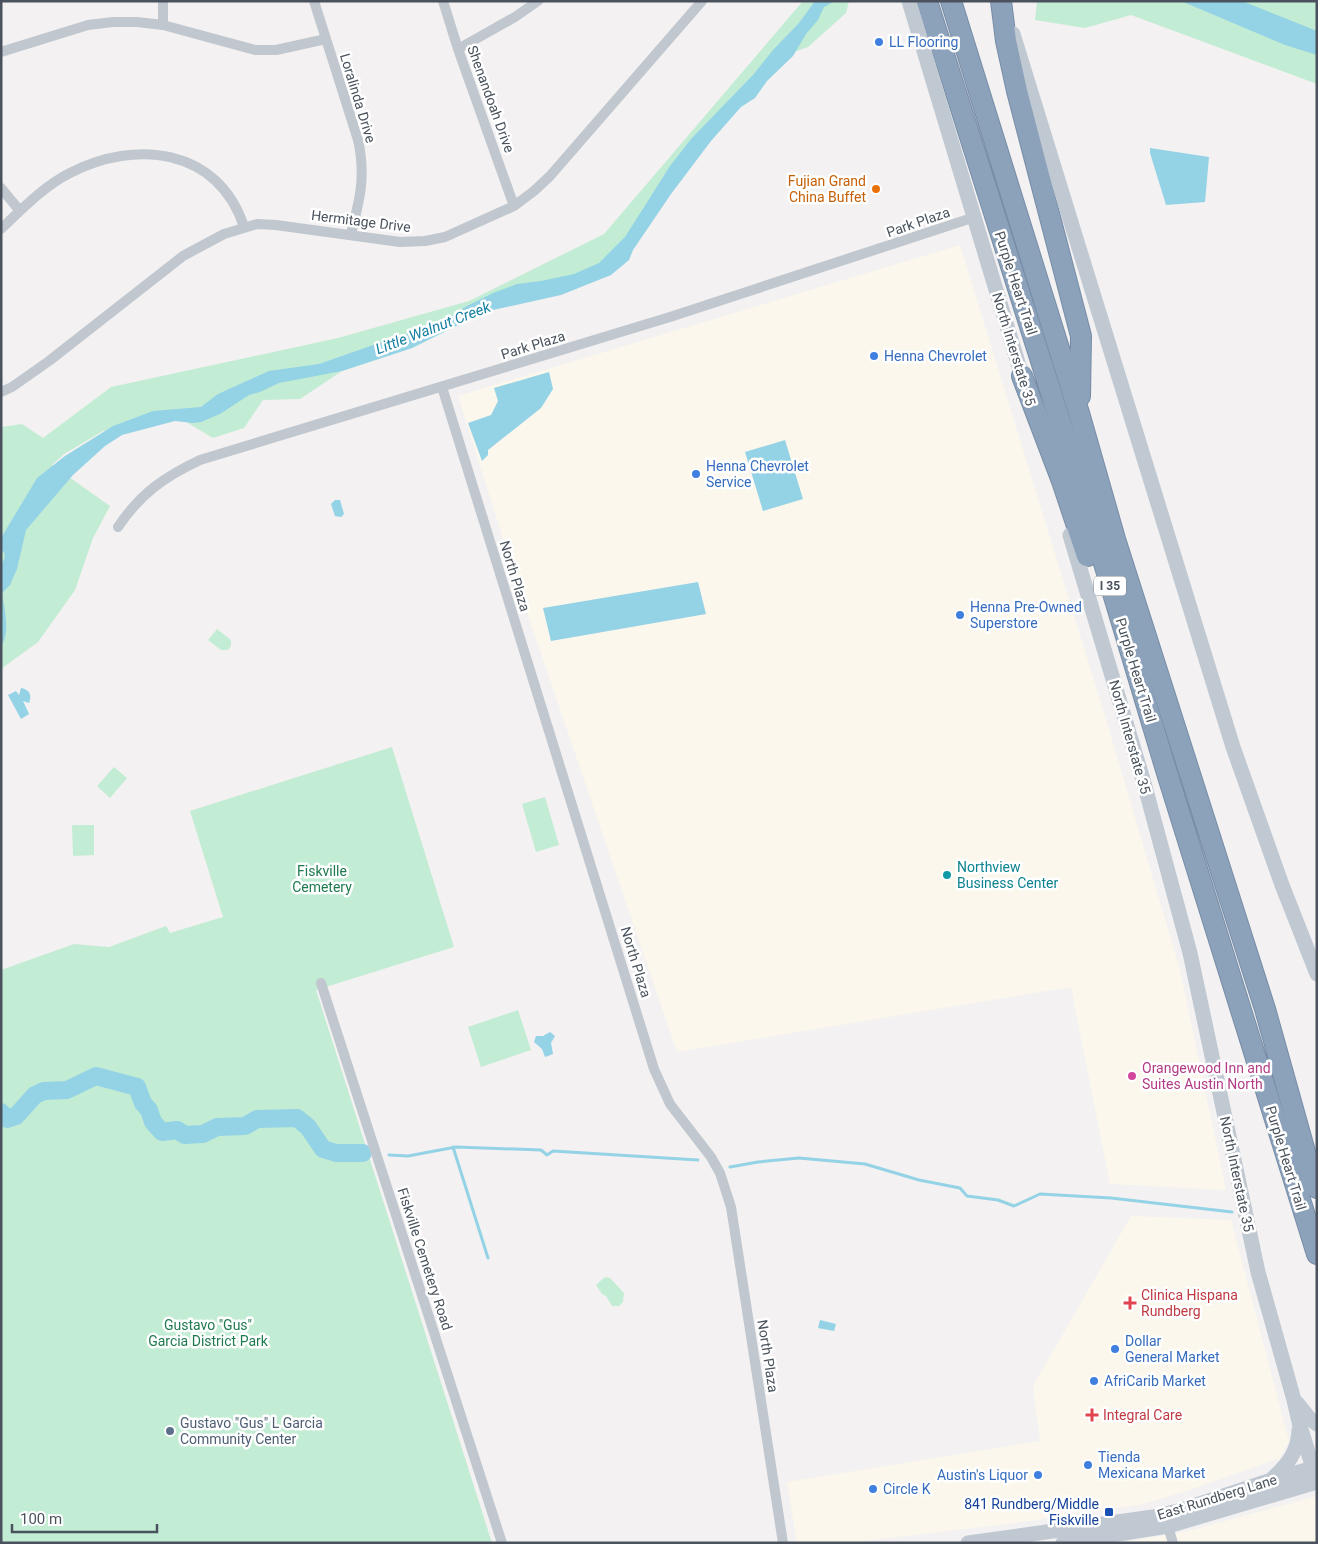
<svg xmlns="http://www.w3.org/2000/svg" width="1318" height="1544" font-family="Roboto,sans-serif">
  <rect width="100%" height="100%" fill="#f3f1f1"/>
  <!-- commercial -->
  <path fill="#fbf7ec" d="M960,245L1108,726L1180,970L1226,1190L1110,1184L1071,987L677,1052L522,598L458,396Z
    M1131,1216L1231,1220L1289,1441L1280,1458L1190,1490L1140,1505L1008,1524L846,1543H797L787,1482L1040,1441L1033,1386Z
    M1313,1497L1317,1500V1543H1119L1189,1531Z"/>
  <!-- green -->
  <path fill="#c3ecd4" d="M803,1H849L846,13L808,47L794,52L727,119L672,185L616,270L484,312L412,348L342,371L300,399L263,400L244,428L213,438L183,420L151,416L103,431L64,454L52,465L110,506L93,538L75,590L38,642L1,669V427L22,424L43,438L111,387L338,338L469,301L604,234Z
    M1037,1H1317V84L1131,15L1085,28L1035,20Z
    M217,629L231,640V646L228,650H221L208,640Z
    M392,747L454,947L316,990L492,1543H1V970L74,944L109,947L166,926L170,933L223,917L190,811Z
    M114,767L127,778L110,798L97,786Z
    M545,797L559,845L536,852L522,804Z
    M72,825H94V855L73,856Z
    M518,1010L531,1050L481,1067L468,1027Z
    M605,1277L610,1278L624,1293L623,1302L619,1306H612L606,1296L602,1294L596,1285Z"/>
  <!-- water -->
  <path fill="#94d2e6" d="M815,1H835L824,7L818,20L806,34L793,56L767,81L755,98L741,107L711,141L671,194L633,250L629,260L611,275L561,295L484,312L412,348L342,371L279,383L260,392L249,395L220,414L201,422L193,423L175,421L122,435L105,446L73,475L26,530L17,569L10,585L2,593C4,608 11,633 1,646V565L5,557L4,552L1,550V538L37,478L65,456L113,426L153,411L201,407L218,394L269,371L319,364L396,337L419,332L446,320L465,307L493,293L517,284L541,281L574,274L599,263L625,237L670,166L691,139L753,75L773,50L799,23Z
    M1181,1H1242L1317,31V55L1285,45Z
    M1150,148L1209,157L1205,202L1166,205L1150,153Z
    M549,372L553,389L541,408L488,450V455L482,461L468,423L491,415L498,401L494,388Z
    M785,440L803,499L763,511L745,452Z
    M335,500H340L344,514L341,517L335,516L331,504Z
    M698,582L706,614L551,641L543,608Z
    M21,688C30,690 32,695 29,703L23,701L29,714L21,719L8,695L16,691L19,695Z
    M550,1032L555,1036L551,1043L553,1054L545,1057L542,1049L534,1042L536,1036H543Z
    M820,1320L836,1324L834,1331L818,1328Z"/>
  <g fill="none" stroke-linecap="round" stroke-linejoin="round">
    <!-- stream -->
    <path stroke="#94d2e6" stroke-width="3" d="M453,1147L488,1258
      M389,1155L408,1156L456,1147L541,1150L547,1155L553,1151L698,1160
      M730,1167L758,1162L799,1158L865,1164L919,1180L960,1188L967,1196L998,1200L1014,1206L1040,1194L1111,1198L1232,1212"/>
    <!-- river -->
    <path stroke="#94d2e6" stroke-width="18" d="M1,1112L7,1119L16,1116L35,1095L44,1091L67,1090L96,1076L137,1087L143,1103L149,1110L153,1122L162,1132L177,1130L185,1135L203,1134L217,1127L245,1126L257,1119L297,1118L308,1127L323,1149L336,1153H363"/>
    <defs>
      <path id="highway" d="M927,1L1085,500L1167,773L1317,1254
        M951,1L1079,413L1115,539L1265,1009L1309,1166L1317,1188
        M1001,1L1006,41L1017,91L1081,336L1080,396
        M1022,376L1062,481L1087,556"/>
    </defs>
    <!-- highway casing -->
    <use href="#highway" stroke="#778da7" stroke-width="22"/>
    <!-- street -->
    <path stroke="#c0c7ce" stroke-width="10" d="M314,1L358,140C366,176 360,199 351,234
      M443,1L458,49L514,206
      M163,25V1
      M458,49L515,17L538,1
      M1,52L88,25L113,22H137L163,25L255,50H276L326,39
      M1,188L20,211
      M1,229C22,209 44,186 70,173C135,139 219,148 244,227
      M442,387L654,1069L670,1104L711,1157L720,1173L731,1207L783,1543
      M1,392L12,387L49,361L183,256L224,234L257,224L276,225L400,242L425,241L445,237L514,206L534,191L550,176L702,1
      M118,527C140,494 164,477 200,460L670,317L975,217
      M321,983L502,1543
      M1166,1520L1173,1543"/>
    <!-- secondary -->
    <path stroke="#c0c8d2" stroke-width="15" d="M909,1L1025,386
      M1013,34L1233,747L1282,885L1317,974
      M1070,535L1144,783L1190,953L1258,1272L1294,1400L1300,1426L1317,1481
      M1297,1403L1309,1418L1317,1424
      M1273,1478C1288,1464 1298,1452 1299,1430
      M968,1543L1153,1517L1178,1511L1271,1480L1317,1467
      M1063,1543L1168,1526L1317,1482"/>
    <!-- highway -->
    <use href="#highway" stroke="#8ca2bb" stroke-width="20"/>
  </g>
  <!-- markers -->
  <g fill="#3f7fe0" stroke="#fff" stroke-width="2">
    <circle cx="879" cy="42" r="5"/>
    <circle cx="874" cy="356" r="5"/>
    <circle cx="696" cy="474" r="5"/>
    <circle cx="960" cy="615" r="5"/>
    <circle cx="1115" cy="1349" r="5"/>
    <circle cx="1094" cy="1381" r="5"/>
    <circle cx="1088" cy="1465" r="5"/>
    <circle cx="1038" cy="1475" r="5"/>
    <circle cx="873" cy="1489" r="5"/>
  </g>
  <circle fill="#e8710a" stroke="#fff" stroke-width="2" cx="876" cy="189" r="5"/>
  <circle fill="#0f9aa8" stroke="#fff" stroke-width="2" cx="947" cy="875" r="5"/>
  <circle fill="#d1479c" stroke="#fff" stroke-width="2" cx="1132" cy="1076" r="5"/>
  <g fill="#e0444e" stroke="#fff" stroke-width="2">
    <path d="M1127.5 1295.5h5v5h5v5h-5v5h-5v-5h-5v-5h5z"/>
    <path d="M1089.5 1407.5h5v5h5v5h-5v5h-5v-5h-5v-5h5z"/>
  </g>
  <circle fill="#5c6f8a" stroke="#fff" stroke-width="2" cx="170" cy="1431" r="5"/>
  <rect fill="#1a4fb4" stroke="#fff" stroke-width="2" x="1104" y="1507" width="10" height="10" rx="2.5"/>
  <g text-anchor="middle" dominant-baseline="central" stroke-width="5" stroke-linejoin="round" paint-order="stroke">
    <!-- shield labels -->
    <rect fill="#fff" stroke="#80878e" stroke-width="1" x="1094" y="576.5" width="32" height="19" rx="4"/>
    <g font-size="12" font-weight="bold" fill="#4a535d">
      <text x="1110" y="586">I 35</text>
    </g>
    <!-- shop labels -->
    <g font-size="14" fill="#366cbe" stroke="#fff" text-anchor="start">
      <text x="889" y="42">LL Flooring</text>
      <text x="884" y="356">Henna Chevrolet</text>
      <text x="706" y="466">Henna Chevrolet<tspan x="706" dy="16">Service</tspan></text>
      <text x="970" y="607">Henna Pre-Owned<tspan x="970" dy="16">Superstore</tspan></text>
      <text x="1125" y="1341">Dollar<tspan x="1125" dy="16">General Market</tspan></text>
      <text x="1104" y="1381">AfriCarib Market</text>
      <text x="1098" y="1457">Tienda<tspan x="1098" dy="16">Mexicana Market</tspan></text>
      <text x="1028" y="1475" text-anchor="end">Austin's Liquor</text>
      <text x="883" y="1489">Circle K</text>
    </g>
    <!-- street labels -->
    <g font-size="14" fill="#4a535d" stroke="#fff">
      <text transform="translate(358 98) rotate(73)">Loralinda Drive</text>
      <text transform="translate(491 99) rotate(70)">Shenandoah Drive</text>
      <text transform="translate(361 221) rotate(7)">Hermitage Drive</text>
      <text transform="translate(918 222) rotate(-19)">Park Plaza</text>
      <text transform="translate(1016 283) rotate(72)">Purple Heart Trail</text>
      <text transform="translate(533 345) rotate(-17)">Park Plaza</text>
      <text transform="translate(1014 349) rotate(73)">North Interstate 35</text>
      <text transform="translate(515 576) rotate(73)">North Plaza</text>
      <text transform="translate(1136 670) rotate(73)">Purple Heart Trail</text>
      <text transform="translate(1130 737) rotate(74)">North Interstate 35</text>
      <text transform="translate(636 962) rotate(73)">North Plaza</text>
      <text transform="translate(1286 1158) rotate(73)">Purple Heart Trail</text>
      <text transform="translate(1237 1174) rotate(78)">North Interstate 35</text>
      <text transform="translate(425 1259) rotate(72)">Fiskville Cemetery Road</text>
      <text transform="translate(768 1356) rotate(81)">North Plaza</text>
      <text transform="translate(1217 1497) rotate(-17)">East Rundberg Lane</text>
    </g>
    <!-- food labels -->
    <g font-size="14" fill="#c56008" stroke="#fff" text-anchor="end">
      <text x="866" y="181">Fujian Grand<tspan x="866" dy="16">China Buffet</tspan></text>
    </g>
    <!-- culture labels -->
    <g font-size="14" fill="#0d838f" stroke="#fff" text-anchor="start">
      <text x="957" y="867">Northview<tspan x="957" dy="16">Business Center</tspan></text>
    </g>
    <!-- park labels -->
    <g font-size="14" fill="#1f7a4f" stroke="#fff">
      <text x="322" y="871">Fiskville<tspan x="322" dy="16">Cemetery</tspan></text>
      <text x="208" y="1325">Gustavo "Gus"<tspan x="208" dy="16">Garcia District Park</tspan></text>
    </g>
    <!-- hotel labels -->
    <g font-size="14" fill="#b23c85" stroke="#fff" text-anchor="start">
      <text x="1142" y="1068">Orangewood Inn and<tspan x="1142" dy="16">Suites Austin North</tspan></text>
    </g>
    <!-- health labels -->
    <g font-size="14" fill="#be3a42" stroke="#fff" text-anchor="start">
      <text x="1141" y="1295">Clinica Hispana<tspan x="1141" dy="16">Rundberg</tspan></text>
      <text x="1103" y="1415">Integral Care</text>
    </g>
    <!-- service labels -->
    <g font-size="14" fill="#4e5e75" stroke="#fff" text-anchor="start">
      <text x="180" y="1423">Gustavo "Gus" L Garcia<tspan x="180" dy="16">Community Center</tspan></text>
    </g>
    <!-- transit labels -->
    <g font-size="14" fill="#164399" stroke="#fff" text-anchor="end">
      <text x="1099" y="1504">841 Rundberg/Middle<tspan x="1099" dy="16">Fiskville</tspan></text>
    </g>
    <!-- water labels -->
    <g font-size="15" font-style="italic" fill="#1880a2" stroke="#fff">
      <text transform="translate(433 328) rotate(-21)">Little Walnut Creek</text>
    </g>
  </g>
  <!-- border -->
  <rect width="1318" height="1544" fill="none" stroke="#4a535d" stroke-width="5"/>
  <!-- scale -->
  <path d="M12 1524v8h145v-8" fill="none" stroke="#4a535d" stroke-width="2.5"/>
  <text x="20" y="1524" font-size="15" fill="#4a535d" stroke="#ffffff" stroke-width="4" paint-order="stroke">100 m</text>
</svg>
